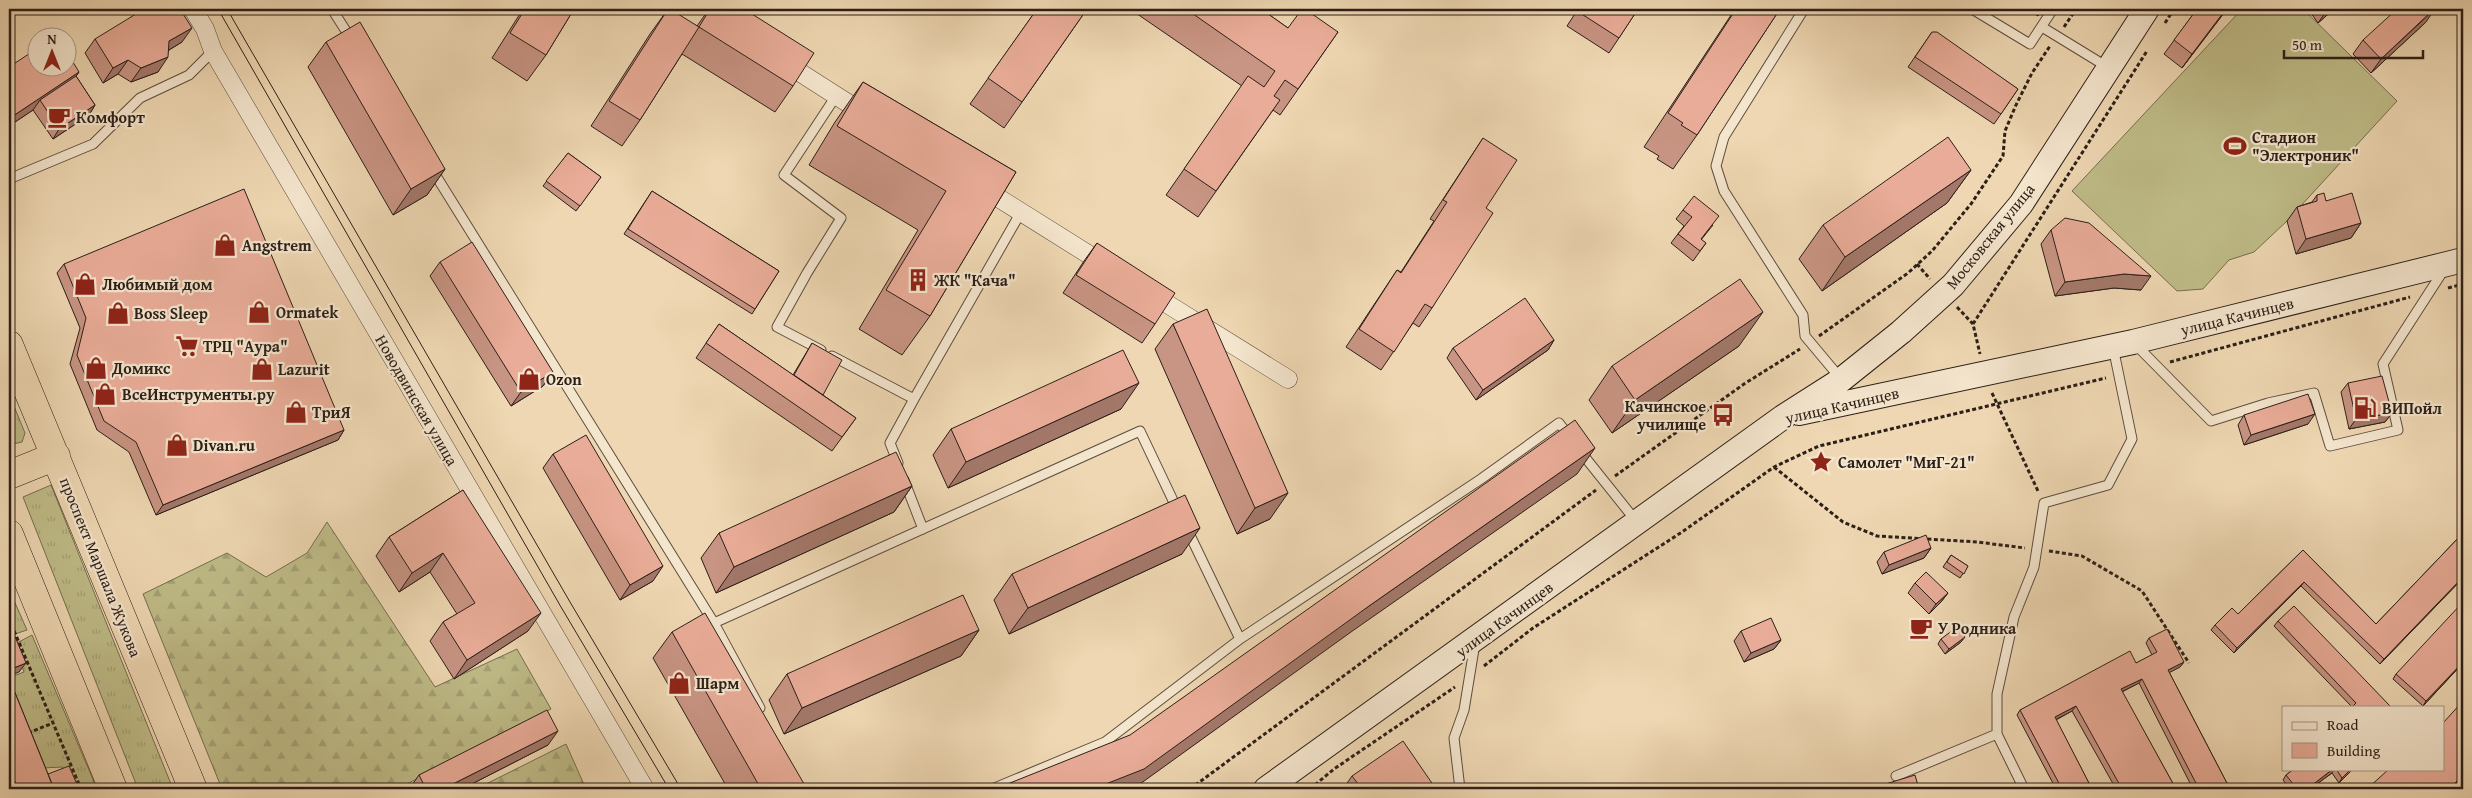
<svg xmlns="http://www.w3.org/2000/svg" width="2472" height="798" font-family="'Gentium Book Plus',serif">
  <defs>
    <pattern id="grass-tufts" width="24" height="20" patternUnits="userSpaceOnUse" patternTransform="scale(1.25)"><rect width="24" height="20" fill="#bfbc88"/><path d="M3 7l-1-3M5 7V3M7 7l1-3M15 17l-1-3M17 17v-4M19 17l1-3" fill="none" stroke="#a4a175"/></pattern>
    <pattern id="forest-firs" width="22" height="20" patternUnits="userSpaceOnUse" patternTransform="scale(1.25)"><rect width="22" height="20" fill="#bfbc88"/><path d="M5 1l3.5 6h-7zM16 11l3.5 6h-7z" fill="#a4a175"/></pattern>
  </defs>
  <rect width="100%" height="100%" fill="#eed7b2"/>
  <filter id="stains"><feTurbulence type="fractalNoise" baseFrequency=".004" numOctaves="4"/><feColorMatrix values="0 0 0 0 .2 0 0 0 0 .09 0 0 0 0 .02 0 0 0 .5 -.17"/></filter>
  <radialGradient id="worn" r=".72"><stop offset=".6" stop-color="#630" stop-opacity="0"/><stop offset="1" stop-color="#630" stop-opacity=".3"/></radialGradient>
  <!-- grass -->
  <path fill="url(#grass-tufts)" stroke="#766e50" d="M9,394L25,433L22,442L9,445Z
    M51,485L173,789H138L23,497Z
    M12,596L27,630L9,636V597Z
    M32,635L97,789H73L63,767L42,768L17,706L11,677L24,672L15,644Z"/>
  <!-- forest -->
  <path fill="url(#forest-firs)" stroke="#766e50" d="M327,522L435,687L517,649L551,709L403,786L404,789H222L143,594L227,553L266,577L307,553Z
    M566,744L586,789H476Z"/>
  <!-- pitch -->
  <path fill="#bfbc88" stroke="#766e50" d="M2242,9H2303L2397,101L2287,221L2254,252L2229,260L2203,289L2177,291L2072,191Z"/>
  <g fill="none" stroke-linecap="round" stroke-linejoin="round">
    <defs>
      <path id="lane" d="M332,9L351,39
        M1804,9L1724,137L1716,166L1724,191L1803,315L1805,336L1841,379
        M1972,9L2030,44L2053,9
        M2042,27L2109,68
        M433,171L714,623
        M9,179L93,144L140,98L189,75L213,51
        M2135,344L2211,421L2268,403L2314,393L2330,446L2398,430L2383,364L2445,268
        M821,350L777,327L807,273L841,218L784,175L836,96
        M832,356L914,399L1021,212
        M1580,451L1636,521
        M898,463L890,443L914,399
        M904,480L923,529
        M1187,529L1240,639
        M760,708L714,623L1140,431L1178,511
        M1997,734L2024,789
        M1896,776L1997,734V694L2014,617L2034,567L2044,503L2108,485L2132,439L2113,347
        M992,789L1105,742L1240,639L1481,479L1559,423L1569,436
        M1460,789L1454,738L1464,710L1475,643"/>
      <path id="street" d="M193,9L205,29L213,51L645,789
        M782,61L868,116
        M981,187L1107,266
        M1148,292L1288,379"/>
      <path id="secondary" d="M1799,413L2133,342L2463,260
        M1266,789L1783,417L1841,380L1901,332L1953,285L2021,204L2147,9"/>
      <path id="highway" d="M9,345L193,789
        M9,475L56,456
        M9,534L113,789"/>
    </defs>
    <!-- lane casing -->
    <use href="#lane" stroke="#5c4d3e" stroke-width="11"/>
    <!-- street casing -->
    <use href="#street" stroke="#5c4d3e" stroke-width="19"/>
    <!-- secondary casing -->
    <use href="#secondary" stroke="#2c1f18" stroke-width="26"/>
    <!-- highway casing -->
    <use href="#highway" stroke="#2c1f18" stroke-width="29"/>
    <!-- path -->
    <path stroke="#2c1f18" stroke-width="3" stroke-dasharray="4 2.5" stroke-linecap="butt" d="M2165,23L2174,9
      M2064,27L2076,9
      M1917,264L1930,279
      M2448,288L2463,284
      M1957,307L1973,324L1980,354
      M1973,324L2147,51
      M1819,336L1908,273L1932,251L1971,204L2003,156L2005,131L2016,105L2032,73L2050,46
      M2170,362L2410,297
      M1992,393L2038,491
      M1774,467L1843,522L1877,536L1977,542L2025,548
      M1615,476L1744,384L1800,349
      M2049,551L2082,556L2142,591L2189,663
      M9,619L81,789
      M1484,666L1533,628L1682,532L1774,467L1819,446L2106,378
      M28,733L53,723
      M1190,789L1596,490
      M1310,789L1334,769L1455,687"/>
    <!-- lane -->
    <use href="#lane" stroke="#f4e5cd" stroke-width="9"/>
    <!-- street -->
    <use href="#street" stroke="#f4e5cd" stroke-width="18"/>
    <!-- secondary -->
    <use href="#secondary" stroke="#f4e5cd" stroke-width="24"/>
    <!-- highway -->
    <use href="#highway" stroke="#eed7b2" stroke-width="28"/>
    <!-- tram -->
    <path stroke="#2c1f18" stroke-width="1" d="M218,9L561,607L669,789
      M227,9L570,602L681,789"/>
  </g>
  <!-- wall -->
  <path fill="#c89483" stroke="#2c1f18" d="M523,9H574L546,55L527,81L492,58Z
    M668,9L697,26L709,9H744L793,86L775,112L682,54L640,120L622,146L591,126L650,34Z
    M1037,9H1087L1004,128L970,104Z
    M1130,9H1261L1288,28L1338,32L1280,115L1273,110L1198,217L1166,195L1242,86Z
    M1578,9H1638L1609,53L1567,26Z
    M1735,9H1780L1697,135L1673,169L1657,159L1659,156L1644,147Z
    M2026,9H2043L2038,16Z
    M2197,9H2227L2182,68L2164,54Z
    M2308,9H2334L2318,23Z
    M2426,22L2371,73L2353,54L2363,40Z
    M1932,32L2018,89L1994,124L1908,67Z
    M95,39L182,42L169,50L158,72L131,82L118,74L103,83L85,53Z
    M326,42L445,169L427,195L393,215L308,67Z
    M9,67L79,72L76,76L95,105L89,115L53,139L33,110L9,126Z
    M863,82L1016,172L930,316L902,355L859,329L918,230L809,165L835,122Z
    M1483,138L1486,208L1432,308L1419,327L1413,323L1381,370L1346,347L1397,270L1401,272L1434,221L1430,219Z
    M568,153L601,177L576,211L543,186Z
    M1971,170L1947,203L1822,291L1799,259L1823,225Z
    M652,191L779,271L752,314L624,234Z
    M2317,195L2361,223L2351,238L2296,254L2287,221L2297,207L2312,202Z
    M1683,210L1713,225L1701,240L1706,243L1693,261L1671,243L1684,226L1676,219Z
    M2051,230L2141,290L2114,288L2055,296L2041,244Z
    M1097,243L1155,324L1142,343L1063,293L1084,261Z
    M440,262L553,372L543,386L511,406L430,276Z
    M64,264L344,430L338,440L156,515L129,452L97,430L70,364L80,328L57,273Z
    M719,324L793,375L812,343L823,395L856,418L832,451L696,358Z
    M1173,324L1270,519L1237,534L1155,349Z
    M1554,340L1548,350L1476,400L1447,358L1453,348Z
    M2463,343V353L2461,346Z
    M1739,346L1612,433L1589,400L1612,366Z
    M2348,383L2392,413L2385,422L2349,429L2341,392Z
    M1121,409L948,488L933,455L951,429Z
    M2244,415L2308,424L2244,445L2238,425Z
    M553,454L653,581L620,600L543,468Z
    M912,486L894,512L716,593L701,558L719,533Z
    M463,490L528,631L454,679L430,641L443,622L457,614L430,572L399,592L376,556L389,537Z
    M2463,533V578L2380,664L2301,586L2234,653L2211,630L2215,625L2238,614L2303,550L2376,624Z
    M1931,548L1924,558L1882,574L1877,562L1884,552Z
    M1182,554L1009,634L994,600L1012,574Z
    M1951,555L1968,566L1960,578L1943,567Z
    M1915,583L1948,593L1941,602L1929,614L1908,593Z
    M2278,621L2391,707H2352L2274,626Z
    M979,630L961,656L784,734L769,700L787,674Z
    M1741,631L1781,640L1774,649L1744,662L1734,641Z
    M672,632L807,789H728L653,658Z
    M2149,638L2184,662L2180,667L2169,672L2230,789H2193L2139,683L2122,692L2176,789H2116L2072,711L2056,720L2092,789H2056L2017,715L2020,710L2136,663L2152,655L2146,643Z
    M1941,639L1961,642L1945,654L1938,644Z
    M2463,663L2423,706L2393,679L2396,674Z
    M9,678L48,774L79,789H9Z
    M548,745L462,789H409L419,775Z
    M2294,769H2353L2339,783L2332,773L2310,789H2290L2283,780L2286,775Z
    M1352,776L1436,789H1343Z"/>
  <!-- shaded-wall -->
  <path fill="#a3786a" stroke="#2c1f18" d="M2226,9H2227L2182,68L2192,54Z
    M2329,9H2334L2318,23L2325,13Z
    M2435,9L2426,22L2371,73L2381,59Z
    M192,28L182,42L159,56L169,41Z
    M168,57L158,72L131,82L141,68Z
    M128,60L118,74L103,83L113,68Z
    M79,72L69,86L40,100L33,110L9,126V119L10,118Z
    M95,105L89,115L53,139L59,129Z
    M445,169L427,195L393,215L411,189Z
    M1971,170L1947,203L1822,291L1845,257Z
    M2361,223L2351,238L2296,254L2306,239Z
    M2124,274L2151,276L2141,290L2114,288L2055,296L2065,282Z
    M1763,312L1739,346L1612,433L1635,400Z
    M1554,340L1548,350L1476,400L1483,390Z
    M553,372L543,386L511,406L521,392Z
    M1139,383L1121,409L948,488L966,462Z
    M2392,413L2385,422L2349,429L2356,419Z
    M2315,414L2308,424L2244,445L2251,435Z
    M344,430L338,440L156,515L163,505Z
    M1595,448L1577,474L1351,632L1133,789H1093L1369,606Z
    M912,486L894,512L716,593L734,567Z
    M1288,493L1270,519L1237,534L1255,508Z
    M1200,528L1182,554L1009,634L1028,608Z
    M1931,548L1924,558L1882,574L1889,565Z
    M443,553L430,572L399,592L412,573Z
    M663,566L653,581L620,600L630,585Z
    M2463,577V578L2380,664L2384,659Z
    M2304,582L2301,586L2234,653L2237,648Z
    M1948,593L1941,602L1929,614L1936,604Z
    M541,613L528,631L454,679L467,660Z
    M979,630L961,656L784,734L802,708Z
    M1965,637L1961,642L1945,654L1949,649Z
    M1781,640L1774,649L1744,662L1751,653Z
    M2184,662L2180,667L2165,675L2168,670Z
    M2463,662V663L2423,706L2426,701Z
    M26,663L19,672L9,676V670Z
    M2142,679L2139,683L2117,694L2121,689Z
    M2076,706L2072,711L2051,722L2055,717Z
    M558,731L548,745L462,789H443Z
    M2333,769H2334L2332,773L2310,789H2307Z
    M2351,769H2353L2339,783L2342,778Z
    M2463,775V777L2451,788L2454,784Z"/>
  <!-- building -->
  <path fill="#e9ac98" stroke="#2c1f18" d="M144,9H180L192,28L169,41L168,57L141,68L128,60L113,68L95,39Z
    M525,9H574L546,55L510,33Z
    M668,9H670L699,27L710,9H744L814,53L793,86L699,27L640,120L609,101Z
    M1037,9H1087L1022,102L988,78Z
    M1186,9H1261L1288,28L1302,9H1305L1338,32L1298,89L1285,80L1274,96L1280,100L1216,191L1184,169L1248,76L1264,87L1275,71Z
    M1579,9H1638L1619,38L1577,11Z
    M1736,9H1780L1697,135L1681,125L1683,123L1668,113Z
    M2197,9H2226L2192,54L2174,40Z
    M2322,9H2329L2325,13Z
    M2397,9H2434L2381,59L2363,40Z
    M360,22L445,169L411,189L326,42Z
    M1932,32H1937L2018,89L2001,114L1915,57Z
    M38,48V68H68V54L79,72L10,118L9,116V67Z
    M76,76L95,105L59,129L40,100Z
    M863,82L1016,172L930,316L886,290L946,191L837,126Z
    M1948,137L1971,170L1845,257L1823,225Z
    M1483,138L1517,160L1486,208L1493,213L1432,308L1425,304L1394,352L1359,329L1397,270L1401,273L1447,202L1443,200Z
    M568,153L601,177L580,206L546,181Z
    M244,189L344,430L163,505L136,442L104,421L77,355L86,318L64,264Z
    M652,191L779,271L755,309L628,229Z
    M2324,193L2326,201L2352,193L2361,223L2306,239L2297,207L2317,201V195Z
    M1694,196L1719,216L1701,239L1706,243L1700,251L1678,234L1692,217L1683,210Z
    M2065,218L2089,223L2151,276L2124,274L2065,282L2051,230Z
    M472,242L553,372L521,392L440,262Z
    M1097,243L1175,293L1155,324L1076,275Z
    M1740,279L1763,312L1635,400L1612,366Z
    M1525,298L1554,340L1483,390L1453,348Z
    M1207,309L1288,493L1255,508L1173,324Z
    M719,324L856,418L842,437L706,343Z
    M812,343L842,360L823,395L794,375Z
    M1123,350L1139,383L966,462L951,429Z
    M2382,376L2392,413L2356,419L2348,383Z
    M2308,394L2315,414L2251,435L2244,415Z
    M1575,420L1595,448L1369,606L1144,769L1093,789H995L1130,735Z
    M586,435L663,566L630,585L553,454Z
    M896,452L912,486L734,567L719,533Z
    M463,490L541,613L467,660L443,622L475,603L443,553L412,573L389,537Z
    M1185,495L1200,528L1028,608L1012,574Z
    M2463,533V577L2384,659L2304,582L2237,648L2215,625L2232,608L2238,614L2303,550L2376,624Z
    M1926,535L1931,548L1889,565L1884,552Z
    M1951,555L1968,566L1964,574L1947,562Z
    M1926,572L1948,593L1936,604L1915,583Z
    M963,595L979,630L802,708L787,674Z
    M2463,602V662L2426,701L2396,674Z
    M2294,606L2391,707H2352L2356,703L2278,621Z
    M705,613L807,789H761L672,632Z
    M1771,618L1781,640L1751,653L1741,631Z
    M9,622L26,663L9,670Z
    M1957,627L1965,637L1949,649L1941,639Z
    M2167,629L2184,662L2168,670L2230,789H2199L2142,679L2121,689L2176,789H2122L2076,706L2055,717L2092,789H2062L2020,710L2130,651L2136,663L2157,652L2149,638Z
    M9,678L54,789H11L17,787L11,771H9Z
    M2463,701V775L2454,784L2459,789H2369L2368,788L2389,769H2443V723Z
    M547,710L558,731L443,789H426L419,775Z
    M1403,741L1436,789H1362L1352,776Z
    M69,766L79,789H54L48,774Z
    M2294,769H2333L2307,789H2297L2286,775Z
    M2336,769H2351L2342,778Z
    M1915,775L1919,789H1880L1879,786Z"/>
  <!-- icons -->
  <defs>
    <symbol id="cafe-bare" viewBox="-9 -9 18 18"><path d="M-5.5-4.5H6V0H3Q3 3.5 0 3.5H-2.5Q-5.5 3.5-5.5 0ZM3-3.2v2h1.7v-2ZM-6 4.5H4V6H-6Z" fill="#8f2418" stroke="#f4e5cd" stroke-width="2.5" paint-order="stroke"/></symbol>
    <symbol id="stadium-bare" viewBox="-9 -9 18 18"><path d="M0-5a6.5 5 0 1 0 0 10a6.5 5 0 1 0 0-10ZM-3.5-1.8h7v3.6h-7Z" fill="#8f2418" stroke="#f4e5cd" stroke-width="2.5" paint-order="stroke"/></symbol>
    <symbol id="shop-bare" viewBox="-9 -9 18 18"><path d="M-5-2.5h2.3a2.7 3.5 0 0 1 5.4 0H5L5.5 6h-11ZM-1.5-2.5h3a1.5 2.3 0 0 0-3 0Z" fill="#8f2418" stroke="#f4e5cd" stroke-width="2.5" paint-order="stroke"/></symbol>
    <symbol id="building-bare" viewBox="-9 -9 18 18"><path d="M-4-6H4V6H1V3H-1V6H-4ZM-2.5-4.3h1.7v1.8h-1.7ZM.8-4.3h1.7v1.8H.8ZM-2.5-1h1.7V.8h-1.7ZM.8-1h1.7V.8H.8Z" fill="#8f2418" stroke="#f4e5cd" stroke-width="2.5" paint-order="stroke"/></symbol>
    <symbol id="supermarket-bare" viewBox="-9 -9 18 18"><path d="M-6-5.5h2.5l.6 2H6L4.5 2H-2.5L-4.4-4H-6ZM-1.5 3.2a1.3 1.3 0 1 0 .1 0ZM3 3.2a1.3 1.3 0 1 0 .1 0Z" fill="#8f2418" stroke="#f4e5cd" stroke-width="2.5" paint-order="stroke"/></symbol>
    <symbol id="fuel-bare" viewBox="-9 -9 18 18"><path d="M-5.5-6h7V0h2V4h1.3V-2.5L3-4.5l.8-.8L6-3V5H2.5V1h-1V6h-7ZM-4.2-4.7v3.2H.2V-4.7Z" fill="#8f2418" stroke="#f4e5cd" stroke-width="2.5" paint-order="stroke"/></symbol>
    <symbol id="bus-bare" viewBox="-9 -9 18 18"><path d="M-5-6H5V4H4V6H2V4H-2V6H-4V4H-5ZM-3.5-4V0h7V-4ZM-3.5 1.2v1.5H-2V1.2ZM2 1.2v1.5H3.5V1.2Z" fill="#8f2418" stroke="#f4e5cd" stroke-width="2.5" paint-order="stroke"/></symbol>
    <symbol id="sight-bare" viewBox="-9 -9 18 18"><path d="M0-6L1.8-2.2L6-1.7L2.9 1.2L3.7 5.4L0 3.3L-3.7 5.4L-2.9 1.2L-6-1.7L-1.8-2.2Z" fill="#8f2418" stroke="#f4e5cd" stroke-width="2.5" paint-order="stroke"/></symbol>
  </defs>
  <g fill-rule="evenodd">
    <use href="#cafe-bare" x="43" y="101" width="32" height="32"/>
    <use href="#stadium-bare" x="2219" y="130" width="32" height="32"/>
    <use href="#shop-bare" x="209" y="229" width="32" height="32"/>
    <use href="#building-bare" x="902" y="264" width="32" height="32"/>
    <use href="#shop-bare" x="69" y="268" width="32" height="32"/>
    <use href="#shop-bare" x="243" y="296" width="32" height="32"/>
    <use href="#shop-bare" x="102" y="297" width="32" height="32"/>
    <use href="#supermarket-bare" x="171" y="330" width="32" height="32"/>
    <use href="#shop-bare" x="80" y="352" width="32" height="32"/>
    <use href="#shop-bare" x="246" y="353" width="32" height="32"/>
    <use href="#shop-bare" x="513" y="363" width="32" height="32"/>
    <use href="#shop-bare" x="89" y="378" width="32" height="32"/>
    <use href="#fuel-bare" x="2349" y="392" width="32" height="32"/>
    <use href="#shop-bare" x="280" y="396" width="32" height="32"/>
    <use href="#bus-bare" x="1707" y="399" width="32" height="32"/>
    <use href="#shop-bare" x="161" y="429" width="32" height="32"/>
    <use href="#sight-bare" x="1805" y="446" width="32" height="32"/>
    <use href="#cafe-bare" x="1905" y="612" width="32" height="32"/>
    <use href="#shop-bare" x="663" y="667" width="32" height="32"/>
  </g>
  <g text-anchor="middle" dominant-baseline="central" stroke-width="4.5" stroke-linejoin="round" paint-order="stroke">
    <!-- poi labels -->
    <g font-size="16" font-weight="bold" fill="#2c1f18" stroke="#f4e5cd" text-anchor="start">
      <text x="76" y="117">Комфорт</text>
      <text x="2252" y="137">Стадион<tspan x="2252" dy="18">"Электроник"</tspan></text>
      <text x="242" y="245">Angstrem</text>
      <text x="934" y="280">ЖК "Кача"</text>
      <text x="102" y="284">Любимый дом</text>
      <text x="276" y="312">Ormatek</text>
      <text x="134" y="313">Boss Sleep</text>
      <text x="203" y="346">ТРЦ "Аура"</text>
      <text x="112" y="368">Домикс</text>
      <text x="278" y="369">Lazurit</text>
      <text x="546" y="379">Ozon</text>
      <text x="122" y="394">ВсеИнструменты.ру</text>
      <text x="1706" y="406" text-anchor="end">Качинское<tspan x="1706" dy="18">училище</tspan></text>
      <text x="2382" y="408">ВИПойл</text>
      <text x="312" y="412">ТриЯ</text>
      <text x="193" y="445">Divan.ru</text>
      <text x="1838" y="462">Самолет "МиГ-21"</text>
      <text x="1938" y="628">У Родника</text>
      <text x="696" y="683">Шарм</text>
    </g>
    <!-- street labels -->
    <g font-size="16" fill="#2c1f18" stroke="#f4e5cd">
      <text transform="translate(1990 236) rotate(-51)">Московская улица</text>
      <text transform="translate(2237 316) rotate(-14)">улица Качинцев</text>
      <text transform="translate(417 400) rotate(60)">Новодвинская улица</text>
      <text transform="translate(1842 405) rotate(-13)">улица Качинцев</text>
      <text transform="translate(101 567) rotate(68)">проспект Маршала Жукова</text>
      <text transform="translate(1504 619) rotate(-36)">улица Качинцев</text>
    </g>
  </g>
  <!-- margin -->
  <rect width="2472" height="798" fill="none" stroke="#eed7b2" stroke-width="30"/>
  <rect x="10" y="10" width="2452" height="778" fill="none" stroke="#2c1f18" stroke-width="2.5"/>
  <rect x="15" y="15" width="2442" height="768" fill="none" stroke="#2c1f18"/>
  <!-- legend -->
  <rect x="2282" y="706" width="162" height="65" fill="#f4e5cd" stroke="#a49685"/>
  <rect x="2292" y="722" width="25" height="8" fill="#f4e5cd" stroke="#a49685"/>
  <text x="2327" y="730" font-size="15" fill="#2c1f18">Road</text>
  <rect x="2292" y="743" width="25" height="15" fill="#e9ac98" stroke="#a49685"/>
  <text x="2327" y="756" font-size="15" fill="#2c1f18">Building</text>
  <!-- north arrow -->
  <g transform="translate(52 52)"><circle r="24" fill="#f4e5cd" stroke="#a49685"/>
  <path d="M0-4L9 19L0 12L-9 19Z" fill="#8f2418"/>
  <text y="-8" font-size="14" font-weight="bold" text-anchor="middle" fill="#2c1f18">N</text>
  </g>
  <!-- scale -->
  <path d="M2284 50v8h139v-8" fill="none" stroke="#2c1f18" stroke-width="2.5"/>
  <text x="2292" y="50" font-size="15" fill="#2c1f18" stroke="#f4e5cd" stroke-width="4" paint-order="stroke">50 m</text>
  <rect width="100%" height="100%" filter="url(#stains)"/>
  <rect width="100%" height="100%" fill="url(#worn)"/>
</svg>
